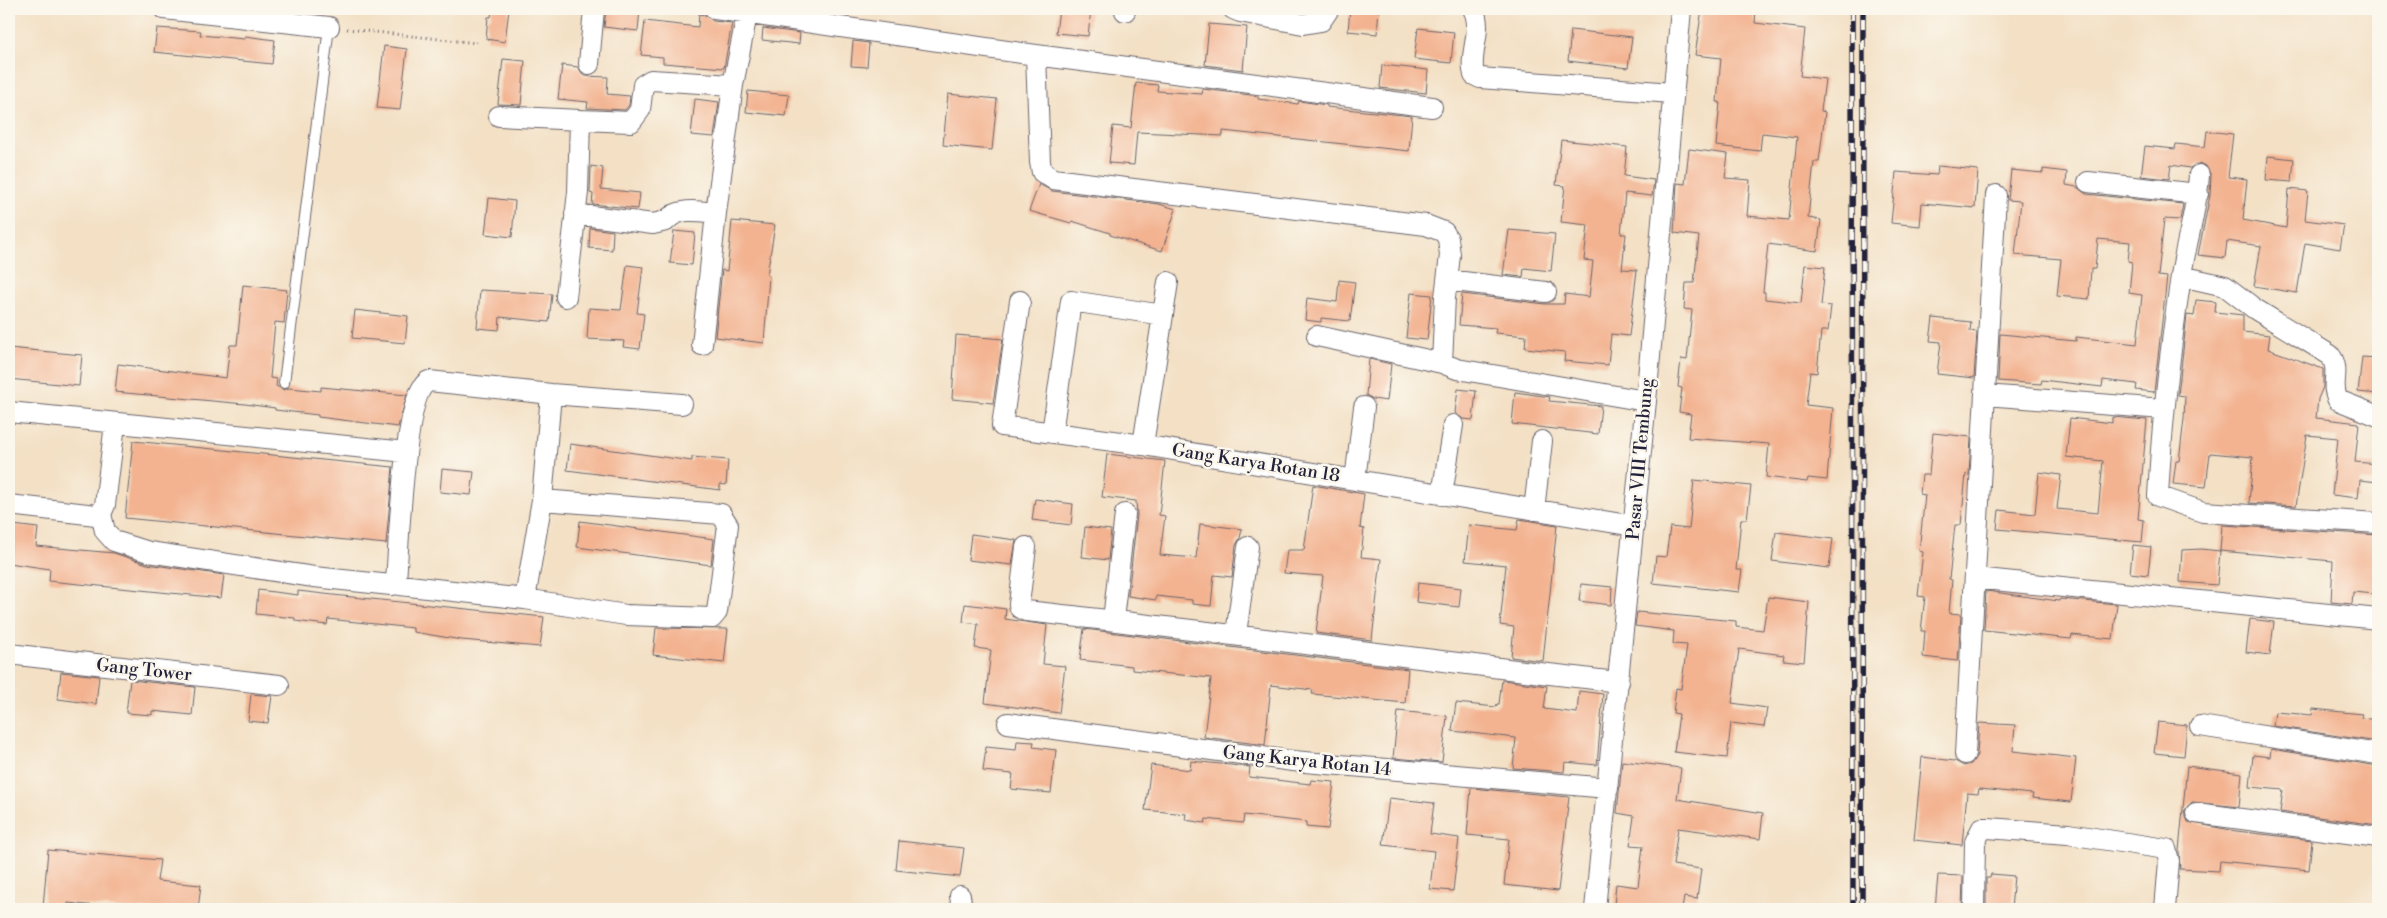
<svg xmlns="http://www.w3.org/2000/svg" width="2387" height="918" font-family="'Libre Bodoni',serif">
  <rect width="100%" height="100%" fill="#fbf7ec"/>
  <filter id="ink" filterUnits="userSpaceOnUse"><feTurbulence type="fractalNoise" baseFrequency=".02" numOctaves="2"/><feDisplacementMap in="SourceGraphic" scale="10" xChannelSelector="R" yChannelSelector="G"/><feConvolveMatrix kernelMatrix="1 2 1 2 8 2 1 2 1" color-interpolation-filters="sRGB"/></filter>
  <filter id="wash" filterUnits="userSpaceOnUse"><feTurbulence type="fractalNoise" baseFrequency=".0096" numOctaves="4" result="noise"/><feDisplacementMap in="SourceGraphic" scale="20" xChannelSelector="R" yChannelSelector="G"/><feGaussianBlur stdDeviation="1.12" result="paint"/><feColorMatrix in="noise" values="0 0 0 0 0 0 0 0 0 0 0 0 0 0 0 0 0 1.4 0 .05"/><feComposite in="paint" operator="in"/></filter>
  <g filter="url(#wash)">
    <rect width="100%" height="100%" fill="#f3e0c5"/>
    <g id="blocks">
      <!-- building -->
      <path fill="#f3b391" d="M492,9H509L505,42L486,39L488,17H491Z
        M606,9H640L638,31L604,27Z
        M1059,9H1091L1088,36L1056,33Z
        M1350,9H1379L1377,34L1348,31Z
        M1702,9H1756L1755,23L1805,29L1800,76L1825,79L1821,111L1825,112L1819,162H1814L1808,218L1821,220L1817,251L1768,244L1763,292H1765V299L1801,303L1805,265L1825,267L1821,305L1831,306L1828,331H1821L1817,373L1810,372L1806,405L1833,408L1827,480L1808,478L1807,482L1766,477L1769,444L1688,438L1691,414L1679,412L1682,388L1678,387L1681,359L1687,360L1692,310L1684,309L1686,283H1694L1699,236L1674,233L1677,183L1685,184L1689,149L1728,154L1725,178L1750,180L1747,216L1789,220L1797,137L1762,133L1760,151L1716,146L1720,102H1717L1721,58L1695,55Z
        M699,14L705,15L713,21L732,23L724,68L663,63V57L641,55L645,21L698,27Z
        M1209,24L1247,27L1243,70L1205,65Z
        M157,28L201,31L200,35L245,39V36L275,40L272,64L154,52Z
        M763,28L800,33L799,44L762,40Z
        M1418,28L1454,32L1451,63L1414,59Z
        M1571,30L1632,37L1628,68L1568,61Z
        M853,41L869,43L867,67L851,66Z
        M384,46L407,49L400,110L377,108Z
        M503,59L525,61L521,105L498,104Z
        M562,65L578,67L584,76L608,77L607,94L630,96L629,105L625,110L587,108L588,102L558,99Z
        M1382,65L1428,70L1426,93L1380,88Z
        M1136,83L1158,85L1157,91L1202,94L1203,89L1258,96V99L1298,104L1299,101L1327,105V107L1412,116L1409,151L1223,131V136L1137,132L1134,165L1109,163L1113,126L1131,128Z
        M748,91L789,95L786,116L746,112Z
        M948,94L997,99L992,150L943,145Z
        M695,99L719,102L714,137L691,135Z
        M2207,131L2233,134L2228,177L2247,179L2243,220L2286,228L2289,189L2308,191L2305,220L2344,225L2340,249L2305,243L2297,293L2254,286L2261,246L2227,241L2225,258L2198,255L2210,195L2211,176L2206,166L2200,163L2190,168L2171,165L2169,179L2141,176L2145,146L2175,149L2176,144L2205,147Z
        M1561,140L1627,147L1624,176L1654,180L1652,196L1625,193L1621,234H1626L1622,269L1637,270L1629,336L1611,334L1608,365L1564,361L1565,352L1525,348L1526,336L1495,333L1496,328L1459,325L1462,294L1545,304H1564L1565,294L1589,297L1593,261L1584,260L1588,225L1561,222L1565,186L1556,185Z
        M2268,156L2294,159L2292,182L2266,180Z
        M591,166L603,168L601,189L640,193L638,209L592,204L593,194L590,193Z
        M1938,166L1978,170L1975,208L1922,203L1920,226L1891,223L1896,172L1937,175Z
        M2043,169L2067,172L2066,185L2077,187L2086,194L2183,204L2180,220L2164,219L2158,276L2167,277L2154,392L2136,390L2137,384L2103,380L2102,387L2042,380L2041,384L1998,381L2000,334L2076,341V337L2137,344L2142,295L2129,293L2132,262L2128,261L2130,242L2098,239L2095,269H2091L2089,299L2057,296L2061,259L2015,255L2021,201L2008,200L2011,170L2043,173Z
        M1039,184L1052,191L1159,204L1176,209L1162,251L1110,235V233L1072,221L1071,223L1029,211Z
        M489,198L515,201L512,237L485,234Z
        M732,221L775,225L767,275L769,276L764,343L715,337L722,270L727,271Z
        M590,228L613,231L612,250L589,248Z
        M1509,230L1555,234L1551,271L1524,268L1523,277L1503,275Z
        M674,231L695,233L692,265L670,263Z
        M627,265L643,267L637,313L644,314L640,349L623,347L624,341L587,339L589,308L621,310Z
        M1339,280L1355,282L1350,321L1321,318V322L1305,320L1307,298L1337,302Z
        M243,285L287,290L284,323L275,322L270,378L277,379L276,386L284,390L289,388L321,391V387L407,395L398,427L318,417V415L275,410V408L245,404L115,392L118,364L226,378L230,345H237Z
        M480,290L552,294L549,322L500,317L499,330L477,328Z
        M1411,293L1432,295L1427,340L1406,338Z
        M2196,300L2216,302L2215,312L2243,315V332L2270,335L2268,349L2323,369V387L2318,399L2316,418L2359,423L2355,462L2378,464V482L2360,480L2358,498L2332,495L2338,438L2307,435L2296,506L2249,503L2253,457L2210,453L2206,487L2173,484L2176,461H2179L2184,419L2185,396L2178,395L2182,360L2187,315L2194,316Z
        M355,310L408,316L405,343L352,338Z
        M1933,318L1971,322L1970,331L1977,332L1974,378L1937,374L1941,342L1930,341Z
        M956,335L1003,339L993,403L952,399Z
        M9,348L82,355L79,386L9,379Z
        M2362,357L2378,358V394L2358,392Z
        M1369,359L1391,364L1387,401L1373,399L1366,395Z
        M1458,389L1476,391L1473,420L1463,419L1455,413Z
        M1515,392L1550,397L1549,401L1601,406L1598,434L1512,424Z
        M2112,417L2147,420L2138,519L2144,520L2142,542L1997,529L1999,510L2035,514L2039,472L2061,475L2057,509L2098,513L2103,461L2066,457L2070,418L2112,423Z
        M1933,433L1971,437L1969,475L1966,474L1961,525H1955L1949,579L1952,580L1949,613L1961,614L1958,661L1923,657L1925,631H1921L1925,597L1918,596L1923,552L1919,551L1925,495L1920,494L1922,475H1929Z
        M133,441L393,467L386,544L125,518Z
        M570,444L692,461V457L728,460L726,485L720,484V490L567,470Z
        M1107,454L1165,461L1159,515L1165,516L1160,555L1196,558L1200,524L1242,529L1240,538L1236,545L1232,577L1214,575L1211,606L1192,604V600L1156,596V600L1128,596L1137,515L1136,501L1102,497Z
        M442,469L474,472L471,495L440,492Z
        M1694,480L1751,486L1747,519H1741L1736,570H1742L1739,592L1653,583L1656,556L1666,557L1670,527L1689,529Z
        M1313,485L1364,494L1360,528L1364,529L1361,557L1381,559L1372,640L1316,633L1323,576L1284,573L1287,550H1304Z
        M1035,499L1073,504L1071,525L1032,520Z
        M1519,519L1557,525L1543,661L1511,657L1514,627L1500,625L1506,565L1465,561L1469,525L1517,530Z
        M580,521L714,539L711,565L577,547Z
        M13,525L38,528L36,546L114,553L147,564L224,575L221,598L49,581L50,569L9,563Z
        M2222,525L2378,535L2375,594L2353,592L2352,604L2331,602L2333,561L2220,551Z
        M1085,527L1111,530L1108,560L1082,557Z
        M1776,532L1833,539L1829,568L1772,561Z
        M971,534L1016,540L1012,565L968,560Z
        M2133,545L2151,547L2148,575L2130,573Z
        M2201,549L2220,551L2217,585L2180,582L2182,550Z
        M1418,583L1461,588L1459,607L1416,602Z
        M1581,584L1612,587L1611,605L1579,601Z
        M258,590L298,595V591L333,595L544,617L540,647L462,640L413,632V628L328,619L327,625L295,621V618L256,614Z
        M1986,591L2059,601L2060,599L2117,604L2113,639L2072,635L2071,639L1984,630Z
        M1768,597L1809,602L1804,662L1783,660L1784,655L1739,649L1732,703L1767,708L1764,727L1731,723L1727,758L1674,752L1679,714L1673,713L1676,688L1681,689L1687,645L1673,644L1674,631L1635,626L1637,612L1736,621V627L1763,630Z
        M965,604L1006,609L1005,619L1047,625L1043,664L1065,666L1059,713L985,703L991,650L975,648L978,624L963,622Z
        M2250,619L2274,622L2270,655L2246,652Z
        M656,628L728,629L724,663L653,655Z
        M1084,629L1408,669L1405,703L1312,694L1313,690L1271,685L1265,745L1204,737L1211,678L1132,670V666L1080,660Z
        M61,672L99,676L96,704L58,699Z
        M130,680L195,687L192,715L152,711V715L126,713Z
        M1502,680L1547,686L1544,709L1577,713L1579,691L1603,694L1597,765L1565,762L1564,772L1513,768L1516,738L1452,731L1456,703L1496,707L1497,704H1499Z
        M251,694L272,696L268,723L248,721Z
        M2313,709L2362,714L2361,718L2378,720V742L2273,726L2275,712L2312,715Z
        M1398,711L1447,716L1442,762L1393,758Z
        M2158,722L2187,725L2184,756L2154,753Z
        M1979,723L2015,725L2013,751L2076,758L2071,802L2032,798L2033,794L1979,789L1978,794L1967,793L1962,845L1914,840L1922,757L1955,761L1964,766L1971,764L1977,755Z
        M1017,741L1034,742L1033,747L1056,750L1051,793L1011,789L1013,774L983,771L986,747L1016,750Z
        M2271,749L2378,766V825L2280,812L2283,790L2250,787L2253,755L2270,757Z
        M1191,761L1250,767L1249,777L1310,784L1311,780L1334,782L1328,829L1306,827V822L1244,815L1243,823L1206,819L1205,823L1185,820L1186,814L1145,810L1151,765L1190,770Z
        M1622,761L1681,768L1677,799L1763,813L1760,839L1678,828L1673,865L1701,869L1697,899L1684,897L1682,909H1633L1614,906L1616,884L1638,887L1643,846L1630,845L1634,816L1617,813Z
        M2187,766L2242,773L2239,807L2192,802L2184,811L2188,822L2236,831L2312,840L2309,870L2220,861L2219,871L2180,869L2179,851Z
        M1471,788L1569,797L1558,891L1504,885L1509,839L1467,835Z
        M1389,798L1434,803L1430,834L1459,838L1453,891L1430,889L1434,851L1383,845Z
        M899,841L964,848L960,877L896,870Z
        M48,850L160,860L157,881L201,885L198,909H124L68,903V909L43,907Z
        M1991,874L2014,876L2011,909H1986V878H1990Z
        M1938,875L1963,876L1962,909H1935Z"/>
    </g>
  </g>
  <g filter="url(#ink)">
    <use href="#blocks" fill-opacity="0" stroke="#6b646b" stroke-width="1"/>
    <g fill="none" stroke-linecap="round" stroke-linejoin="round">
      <defs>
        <path id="lane" d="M284,383L329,27"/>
        <path id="street" d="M164,9L329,27
          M715,9L1036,55L1432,107
          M1233,9L1240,12L1303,24L1321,21L1329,9
          M1473,9C1484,29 1468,54 1474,75L1480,78L1672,93
          M1125,11V9
          M1036,55L1040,162L1042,172L1053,179L1426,225L1444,232L1448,239L1450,255L1445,297L1442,363
          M589,64L594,9
          M499,116L580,120
          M2199,175C2197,209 2186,242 2181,276C2170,349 2162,422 2158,496L2203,512L2378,523
          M2088,182L2198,194
          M575,214L653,224L666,221C678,207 699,211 716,213
          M2181,276L2225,286L2255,309L2330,355C2342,371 2329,384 2338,400L2378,416
          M1447,280L1546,292
          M566,297L578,192L580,120L631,122L640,110L643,85L651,80L733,85
          M1020,301L1002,426L1143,445L1634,526
          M1317,336L1442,363L1457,369L1646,401
          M702,345L716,213L733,85L748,9
          M1985,395L2163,409
          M9,412L406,452
          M1052,433L1071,301L1163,315
          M1143,445L1168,282
          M1355,480L1364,407
          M1442,495L1453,425
          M542,500L551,394
          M9,505L96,515L101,514L105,505L115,424
          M1534,510L1542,441
          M101,514L105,531L114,541L149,552L314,577L391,585L398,584
          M1026,547L1019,604L1020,608L1026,611C1224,632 1421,660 1619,682
          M1975,578L2378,619
          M525,599L626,615L712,618L717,612L728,525L721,514L542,500L525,599L400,585L396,580C399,549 403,392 429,381L551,394L682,404
          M1113,620L1125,514
          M1236,634L1248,547
          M9,654L279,685
          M1008,723L1293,761L1608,788
          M2200,726L2378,754
          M1965,754L1996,195
          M2196,813L2378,837
          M960,896L962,909
          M1595,909L1646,401L1681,9
          M1974,909L1975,842L1982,828H1988L2068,834L2166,849L2169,861L2165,909"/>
      </defs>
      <!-- lane casing -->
      <use href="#lane" stroke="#6b646b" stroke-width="12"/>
      <!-- street casing -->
      <use href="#street" stroke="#6b646b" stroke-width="22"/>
      <!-- path -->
      <path stroke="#6b646b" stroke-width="3" stroke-dasharray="1 4" stroke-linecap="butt" d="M347,29L477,43"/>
      <!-- lane -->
      <use href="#lane" stroke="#fff" stroke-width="10"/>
      <!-- street -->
      <use href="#street" stroke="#fff" stroke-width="20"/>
      <defs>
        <path id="rail" d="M1852,9L1853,909
          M1862,909L1863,9"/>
      </defs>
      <!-- rail casing -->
      <use href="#rail" stroke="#22223b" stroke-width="5.5"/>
      <!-- rail -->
      <use href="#rail" stroke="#fbf7ec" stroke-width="4" stroke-dasharray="11" stroke-linecap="butt"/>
    </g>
  </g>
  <g text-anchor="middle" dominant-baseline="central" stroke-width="5" stroke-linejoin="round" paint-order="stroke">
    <!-- street labels -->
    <g font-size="18" fill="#22223b" stroke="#fbf7ec">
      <text transform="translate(1640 459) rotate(-85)">Pasar VIII Tembung</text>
      <text transform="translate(1256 463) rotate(9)">Gang Karya Rotan 18</text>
      <text transform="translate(144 670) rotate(6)">Gang Tower</text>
      <text transform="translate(1307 761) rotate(6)">Gang Karya Rotan 14</text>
    </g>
  </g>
  <!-- margin -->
  <rect width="2387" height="918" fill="none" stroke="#fbf7ec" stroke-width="30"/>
</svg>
